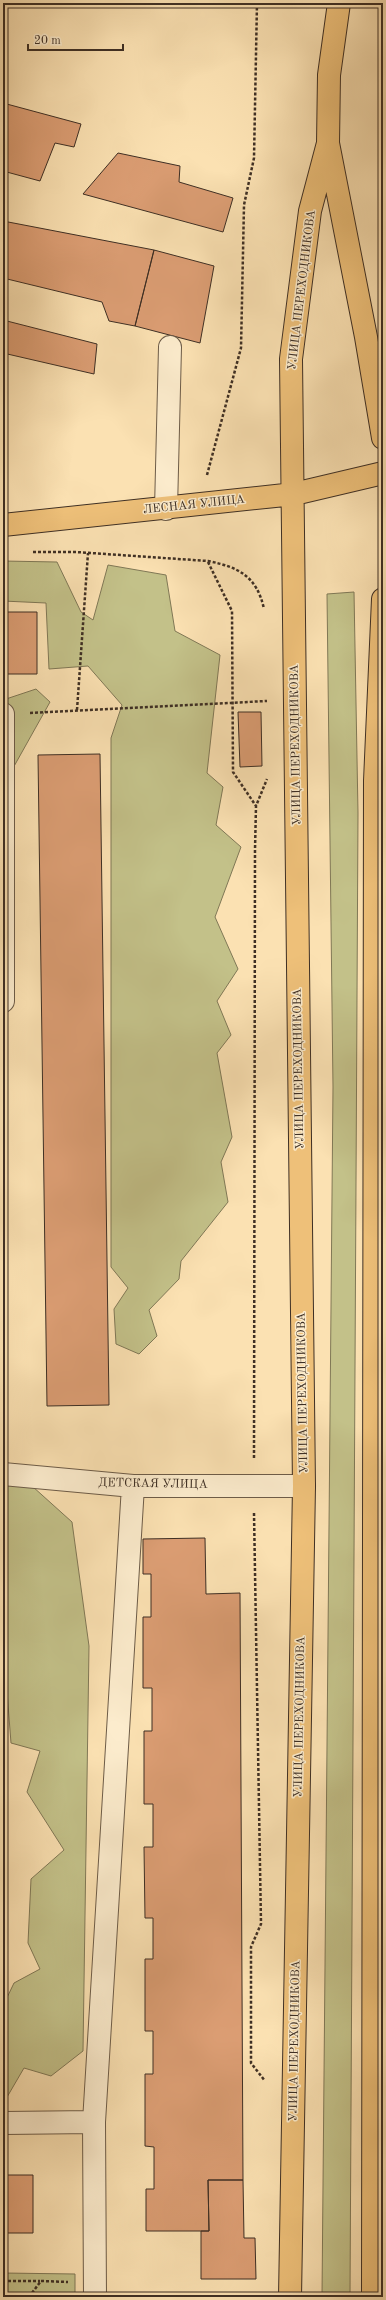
<svg xmlns="http://www.w3.org/2000/svg" width="386" height="2300" font-family="'Old Standard TT',serif">
  <rect width="100%" height="100%" fill="#fbe1b2"/>
  <filter id="stains"><feTurbulence type="fractalNoise" baseFrequency=".005" numOctaves="4"/><feColorMatrix values="0 0 0 0 .2 0 0 0 0 .09 0 0 0 0 .02 0 0 0 .5 -.17"/></filter>
  <radialGradient id="worn" r=".72"><stop offset=".6" stop-color="#630" stop-opacity="0"/><stop offset="1" stop-color="#630" stop-opacity=".3"/></radialGradient>
  <!-- green -->
  <path fill="#c3c189" stroke="#807856" d="M3,561L57,562L81,612L93,620L108,565L166,575L175,631L220,655L207,773L223,787L216,825L241,847L215,917L238,969L217,1001L231,1035L217,1053L232,1137L221,1162L228,1202L181,1261L179,1279L149,1310L157,1336L139,1354L116,1344L114,1309L128,1288L111,1267V738L122,705L88,666L49,669L46,603L3,601Z
    M354,592L358,813L350,2297H322L333,1087L327,594Z
    M36,689L50,702L3,786V700Z
    M3,1485L32,1486L72,1522L89,1646L83,2051L51,2076L24,2068L3,2104V2006L14,1983L40,1969L28,1943L31,1879L64,1850L27,1792L40,1751L11,1743L3,1640Z
    M3,2273L75,2274V2297H3Z"/>
  <!-- building -->
  <path fill="#db9d73" stroke="#3e2f24" d="M3,103L81,124L74,147L55,143L40,181L3,171Z
    M118,153L180,166L179,182L233,198L223,232L83,194Z
    M3,221L154,250L135,326L109,321L102,302L3,278Z
    M154,250L214,266L200,343L135,326Z
    M3,320L97,344L94,374L3,353Z
    M3,612H37V674H3Z
    M238,712H261L262,766L240,767Z
    M100,754L109,1405L47,1406L38,755Z
    M205,1538L206,1594L240,1593L243,2180H208L209,2231H146V2189H154V2147L145,2146V2074H153V2031H145V1959H153V1918H145L144,1847H153V1804H144V1731H152V1688H143V1617H151V1574H143V1539Z
    M3,2175H33V2233H3Z
    M208,2180H243L244,2238H255L256,2279H201V2231H209Z"/>
  <g fill="none" stroke-linecap="round" stroke-linejoin="round">
    <defs>
      <path id="minor" d="M166,509L170,347
        M3,714V1001
        M3,1474L133,1486H304
        M3,2123L94,2122
        M95,2297L94,2122L133,1486"/>
      <path id="major" d="M339,3L329,75L328,143L366,337L383,438
        M3,525L294,494L383,473
        M290,2297L304,1486L291,359L310,211L328,143
        M373,2297L375,781L383,599"/>
    </defs>
    <!-- minor casing -->
    <use href="#minor" stroke="#6d5c48" stroke-width="24"/>
    <!-- major casing -->
    <use href="#major" stroke="#3e2f24" stroke-width="24"/>
    <!-- path -->
    <path stroke="#3e2f24" stroke-width="2.5" stroke-dasharray="3 2" stroke-linecap="butt" d="M207,475L241,348L244,205L254,158L257,3
      M33,552H76L208,561C238,567 257,576 264,609
      M208,562L232,611L233,772L256,806
      M77,710L88,553
      M30,713L267,701
      M254,1458L255,850L256,806L267,779
      M254,1513L261,1924L251,1947V2063L265,2081
      M3,2281H40
      M29,2297L41,2281L68,2282"/>
    <!-- minor -->
    <use href="#minor" stroke="#fceccd" stroke-width="22"/>
    <!-- major -->
    <use href="#major" stroke="#eec079" stroke-width="22"/>
  </g>
  <g text-anchor="middle" dominant-baseline="central" stroke-width="3" stroke-linejoin="round" paint-order="stroke">
    <!-- street labels -->
    <g font-size="12" fill="#3e2f24" stroke="#fceccd">
      <text transform="translate(302 290) rotate(-83)">УЛИЦА ПЕРЕХОДНИКОВА</text>
      <text transform="translate(194 505) rotate(-6)">ЛЕСНАЯ УЛИЦА</text>
      <text transform="translate(296 745) rotate(-91)">УЛИЦА ПЕРЕХОДНИКОВА</text>
      <text transform="translate(299 1069) rotate(-91)">УЛИЦА ПЕРЕХОДНИКОВА</text>
      <text transform="translate(303 1393) rotate(-91)">УЛИЦА ПЕРЕХОДНИКОВА</text>
      <text transform="translate(153 1484) rotate(1)">ДЕТСКАЯ УЛИЦА</text>
      <text transform="translate(300 1717) rotate(-89)">УЛИЦА ПЕРЕХОДНИКОВА</text>
      <text transform="translate(295 2041) rotate(-89)">УЛИЦА ПЕРЕХОДНИКОВА</text>
    </g>
  </g>
  <!-- margin -->
  <rect width="386" height="2300" fill="none" stroke="#fbe1b2" stroke-width="16"/>
  <rect x="4" y="4" width="378" height="2292" fill="none" stroke="#3e2f24" stroke-width="2"/>
  <rect x="8" y="8" width="370" height="2284" fill="none" stroke="#3e2f24"/>
  <!-- scale -->
  <path d="M28 44v6h95v-6" fill="none" stroke="#3e2f24" stroke-width="2"/>
  <text x="34" y="44" font-size="12" fill="#3e2f24" stroke="#fceccd" stroke-width="3" paint-order="stroke">20 m</text>
  <rect width="100%" height="100%" filter="url(#stains)"/>
  <rect width="100%" height="100%" fill="url(#worn)"/>
</svg>
